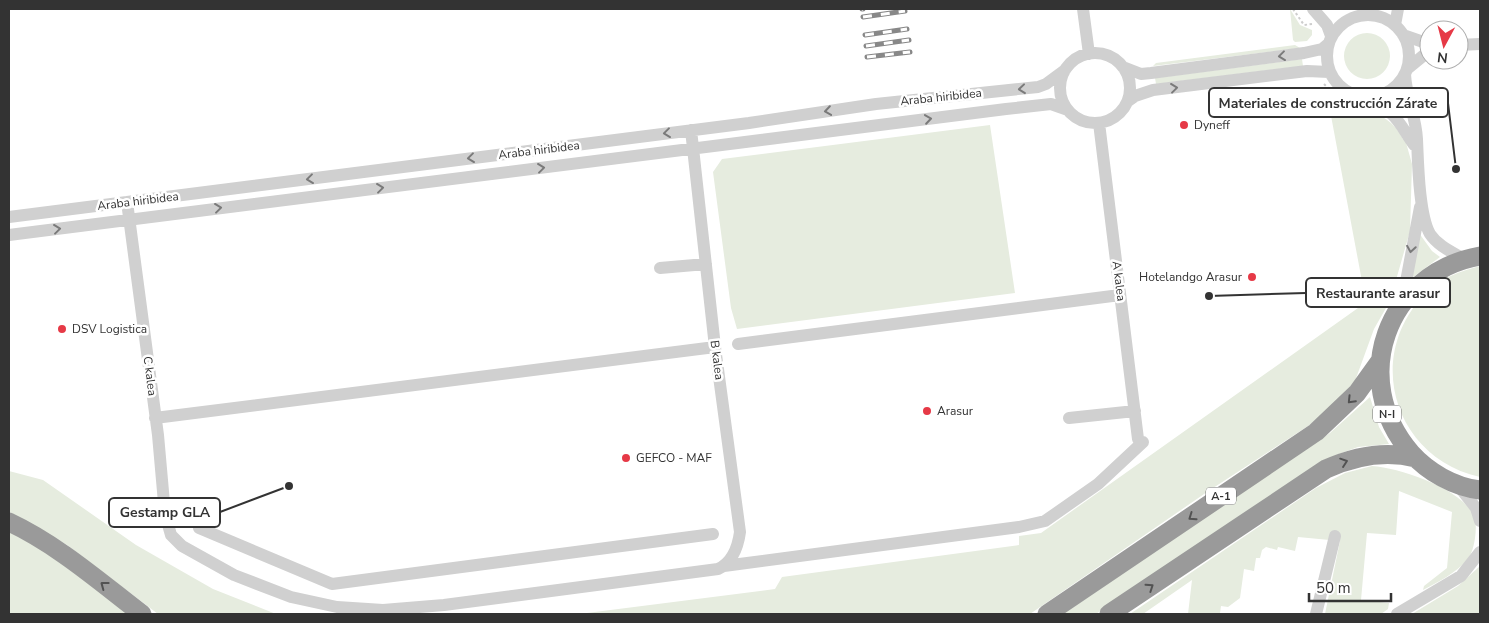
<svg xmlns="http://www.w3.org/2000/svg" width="1489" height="623" font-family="'Nunito Sans',sans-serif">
  <rect width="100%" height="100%" fill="#fff"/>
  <!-- green -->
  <path fill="#e6ecdf" d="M1290,9L1300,25L1312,30V35L1307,41L1295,42L1293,40Z
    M1344 56a23 23 0 1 1 46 0a23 23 0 1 1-46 0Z
    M1295,45L1300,48L1153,66L1156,63Z
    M1302,59L1303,66L1156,84L1155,78Z
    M1326,89C1351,115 1385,103 1403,139H1405L1412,164L1410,231L1390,301L1374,329L1355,381L1334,405L1308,426L1207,492L1030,614H579L775,589L782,577L1019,545V536L1041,533L1358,308L1355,297L1364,292Z
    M990,125L1015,293L737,329L731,308L713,172L722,159Z
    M1419,233L1432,251L1440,257L1412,278Z
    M1480,266V477C1394,458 1363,356 1426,293C1440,278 1461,271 1480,266Z
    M1370,397L1379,427L1389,444L1358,447L1336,455L1096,614H1063L1330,433Z
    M1372,466C1400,468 1456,487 1472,512C1477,520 1476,530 1475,538C1474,545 1472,554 1467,560C1456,573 1438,582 1423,590L1424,586L1447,568L1452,512L1399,491L1396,535L1367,533L1361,600L1389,603L1388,609L1381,614H1325L1340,541L1298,537L1295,551L1278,547L1277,550L1266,547L1262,550L1260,558H1256L1254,571L1244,569L1240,598L1228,607L1221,606L1220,613L1188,614L1192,580L1143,614H1130L1316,488L1345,473Z
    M9,471L43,480L136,545L213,589L276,614H158L67,545L9,512Z
    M9,530L31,541L129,614H9Z
    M1480,566V614H1412L1458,586Z"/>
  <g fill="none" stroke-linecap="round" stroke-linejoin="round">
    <!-- path -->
    <path stroke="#cdcdcd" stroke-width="2" stroke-dasharray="2.5 2.5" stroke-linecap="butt" d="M1293,9L1304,25L1312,24
      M1324,84L1336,96L1354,105"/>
    <!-- minor -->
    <path stroke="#d0d0d0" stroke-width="12" d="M1083,9L1089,54
      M1313,9L1327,25L1331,36
      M1327 56a41 41 0 1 1 82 0a41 41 0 1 1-82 0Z
      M1395,25L1398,9
      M1403,35L1429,44
      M1459,45L1480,44
      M1060 88a35 35 0 1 1 70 0a35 35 0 1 1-70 0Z
      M1123,67L1141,74L1151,73L1304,53L1322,49L1328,44
      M1407,69L1429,51
      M1405,74C1406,97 1416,117 1417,139C1418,162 1419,215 1430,234C1438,246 1452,252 1464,259
      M1365,99C1398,114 1395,117 1414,145
      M1128,101L1135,96L1153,90L1307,71L1329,72
      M1099,123L1138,439
      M127,202L158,435L165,514L171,535L182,546L234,575L291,597L337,607L383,610L444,605L718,569C733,562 738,547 740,532L715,347L691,130
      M9,217L749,123L876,104L1038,87L1046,84L1065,70
      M9,235L1006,109L1051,104L1068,110
      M660,268L706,264
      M1402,303L1420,207
      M738,344L1120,295
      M155,418L715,347
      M1069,418L1135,411
      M1457,484L1476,508L1480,521
      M199,528L332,584L713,534
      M724,566L1019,527L1045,521L1098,484L1143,442
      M1316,614L1335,536
      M1397,614L1461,576L1480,552"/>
    <!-- highway -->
    <path stroke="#9a9a9a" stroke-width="19" d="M1480,256C1386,273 1348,380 1411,453C1428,472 1454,487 1480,490
      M9,522C58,545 100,582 142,614
      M1047,614L1316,432L1357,393L1380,361
      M1109,614L1326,469C1355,456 1385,450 1416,458"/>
    <defs>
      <path id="rail" d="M862,9H863
        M863,17L905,11
        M865,35L907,29
        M866,46L909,40
        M867,57L910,52"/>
    </defs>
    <!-- rail casing -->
    <use href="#rail" stroke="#888" stroke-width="5"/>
    <!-- rail -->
    <use href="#rail" stroke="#fff" stroke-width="3" stroke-dasharray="9" stroke-linecap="butt"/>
  </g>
  <!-- one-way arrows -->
  <defs><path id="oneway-chevron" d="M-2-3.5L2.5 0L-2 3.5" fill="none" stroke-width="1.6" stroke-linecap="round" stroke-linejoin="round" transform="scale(1.25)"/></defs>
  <g stroke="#7a7a7a">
    <use href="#oneway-chevron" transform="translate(1282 56) rotate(173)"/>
    <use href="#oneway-chevron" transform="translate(1174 88) rotate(-7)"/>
    <use href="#oneway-chevron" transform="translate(1022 89) rotate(174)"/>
    <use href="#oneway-chevron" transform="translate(828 111) rotate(172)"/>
    <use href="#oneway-chevron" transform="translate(928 119) rotate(-8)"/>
    <use href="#oneway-chevron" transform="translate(667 133) rotate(173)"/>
    <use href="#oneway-chevron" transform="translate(471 158) rotate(173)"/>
    <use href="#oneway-chevron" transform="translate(541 168) rotate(-7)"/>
    <use href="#oneway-chevron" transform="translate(310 179) rotate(173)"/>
    <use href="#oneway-chevron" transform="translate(380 188) rotate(-7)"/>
    <use href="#oneway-chevron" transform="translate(218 208) rotate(-7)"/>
    <use href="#oneway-chevron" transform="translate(57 229) rotate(-7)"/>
    <use href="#oneway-chevron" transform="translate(1411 249) rotate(99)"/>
  </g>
  <g stroke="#525252">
    <use href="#oneway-chevron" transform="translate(1351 400) rotate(134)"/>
    <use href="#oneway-chevron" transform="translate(1344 462) rotate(-19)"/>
    <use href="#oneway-chevron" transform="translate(1192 517) rotate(145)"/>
    <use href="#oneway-chevron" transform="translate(104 585) rotate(-143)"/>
    <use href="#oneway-chevron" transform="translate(1150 587) rotate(-34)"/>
  </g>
  <!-- markers -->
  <g fill="#e63946" stroke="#fff" stroke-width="2">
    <circle cx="1184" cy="125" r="5"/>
    <circle cx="1252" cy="277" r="5"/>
    <circle cx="62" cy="329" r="5"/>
    <circle cx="927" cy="411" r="5"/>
    <circle cx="626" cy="458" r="5"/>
  </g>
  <g text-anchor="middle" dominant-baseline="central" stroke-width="5" stroke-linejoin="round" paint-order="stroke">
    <!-- shield labels -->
    <g fill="#fff" stroke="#707070" stroke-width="1">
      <rect x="1373" y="405.5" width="28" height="17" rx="4"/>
      <rect x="1206" y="487.5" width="30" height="17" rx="4"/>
    </g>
    <g font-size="11" font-weight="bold" fill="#333">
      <text x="1387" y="414">N-I</text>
      <text x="1221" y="496">A-1</text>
    </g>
    <!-- street labels -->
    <g font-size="12" fill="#333" stroke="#fff">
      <text transform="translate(941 97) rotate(-6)">Araba hiribidea</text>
      <text transform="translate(539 150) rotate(-7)">Araba hiribidea</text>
      <text transform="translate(138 201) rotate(-7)">Araba hiribidea</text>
      <text transform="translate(1119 281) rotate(83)">A kalea</text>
      <text transform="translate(717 360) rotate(83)">B kalea</text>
      <text transform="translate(150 376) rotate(83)">C kalea</text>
    </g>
    <!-- poi labels -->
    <g font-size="12" fill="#333" stroke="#fff" text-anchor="start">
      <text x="1194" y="125">Dyneff</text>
      <text x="1242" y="277" text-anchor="end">Hotelandgo Arasur</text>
      <text x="72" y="329">DSV Logistica</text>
      <text x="937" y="411">Arasur</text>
      <text x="636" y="458">GEFCO - MAF</text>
    </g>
  </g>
  <!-- callouts -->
  <path fill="none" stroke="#333" stroke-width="2" d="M1456 169L1448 103M1209 296L1306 293M289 486L220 512"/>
  <g fill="#333" stroke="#fff" stroke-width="2">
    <circle cx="1456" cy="169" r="5"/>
    <circle cx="1209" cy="296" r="5"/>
    <circle cx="289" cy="486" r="5"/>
  </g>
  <g fill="#fff" stroke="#333" stroke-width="2">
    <rect x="1209" y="88" width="239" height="29" rx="5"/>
    <rect x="1306" y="278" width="144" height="29" rx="5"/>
    <rect x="109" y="498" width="111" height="29" rx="5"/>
  </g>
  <g font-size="14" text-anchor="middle" font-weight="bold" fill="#333">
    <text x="1328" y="108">Materiales de construcción Zárate</text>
    <text x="1378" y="298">Restaurante arasur</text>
    <text x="165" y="517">Gestamp GLA</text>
  </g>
  <!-- border -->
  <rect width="1489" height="623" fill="none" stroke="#333333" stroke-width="20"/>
  <!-- north arrow -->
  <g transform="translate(1444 45) rotate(187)"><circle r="24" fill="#ffffff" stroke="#adadad"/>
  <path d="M0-4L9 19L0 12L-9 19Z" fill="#e63946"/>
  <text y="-8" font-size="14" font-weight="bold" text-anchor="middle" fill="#333333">N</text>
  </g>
  <!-- scale -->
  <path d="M1309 593v8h82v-8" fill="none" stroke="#333333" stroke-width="2.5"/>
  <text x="1316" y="593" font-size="15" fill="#333333" stroke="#ffffff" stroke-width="4" paint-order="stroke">50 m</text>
</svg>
